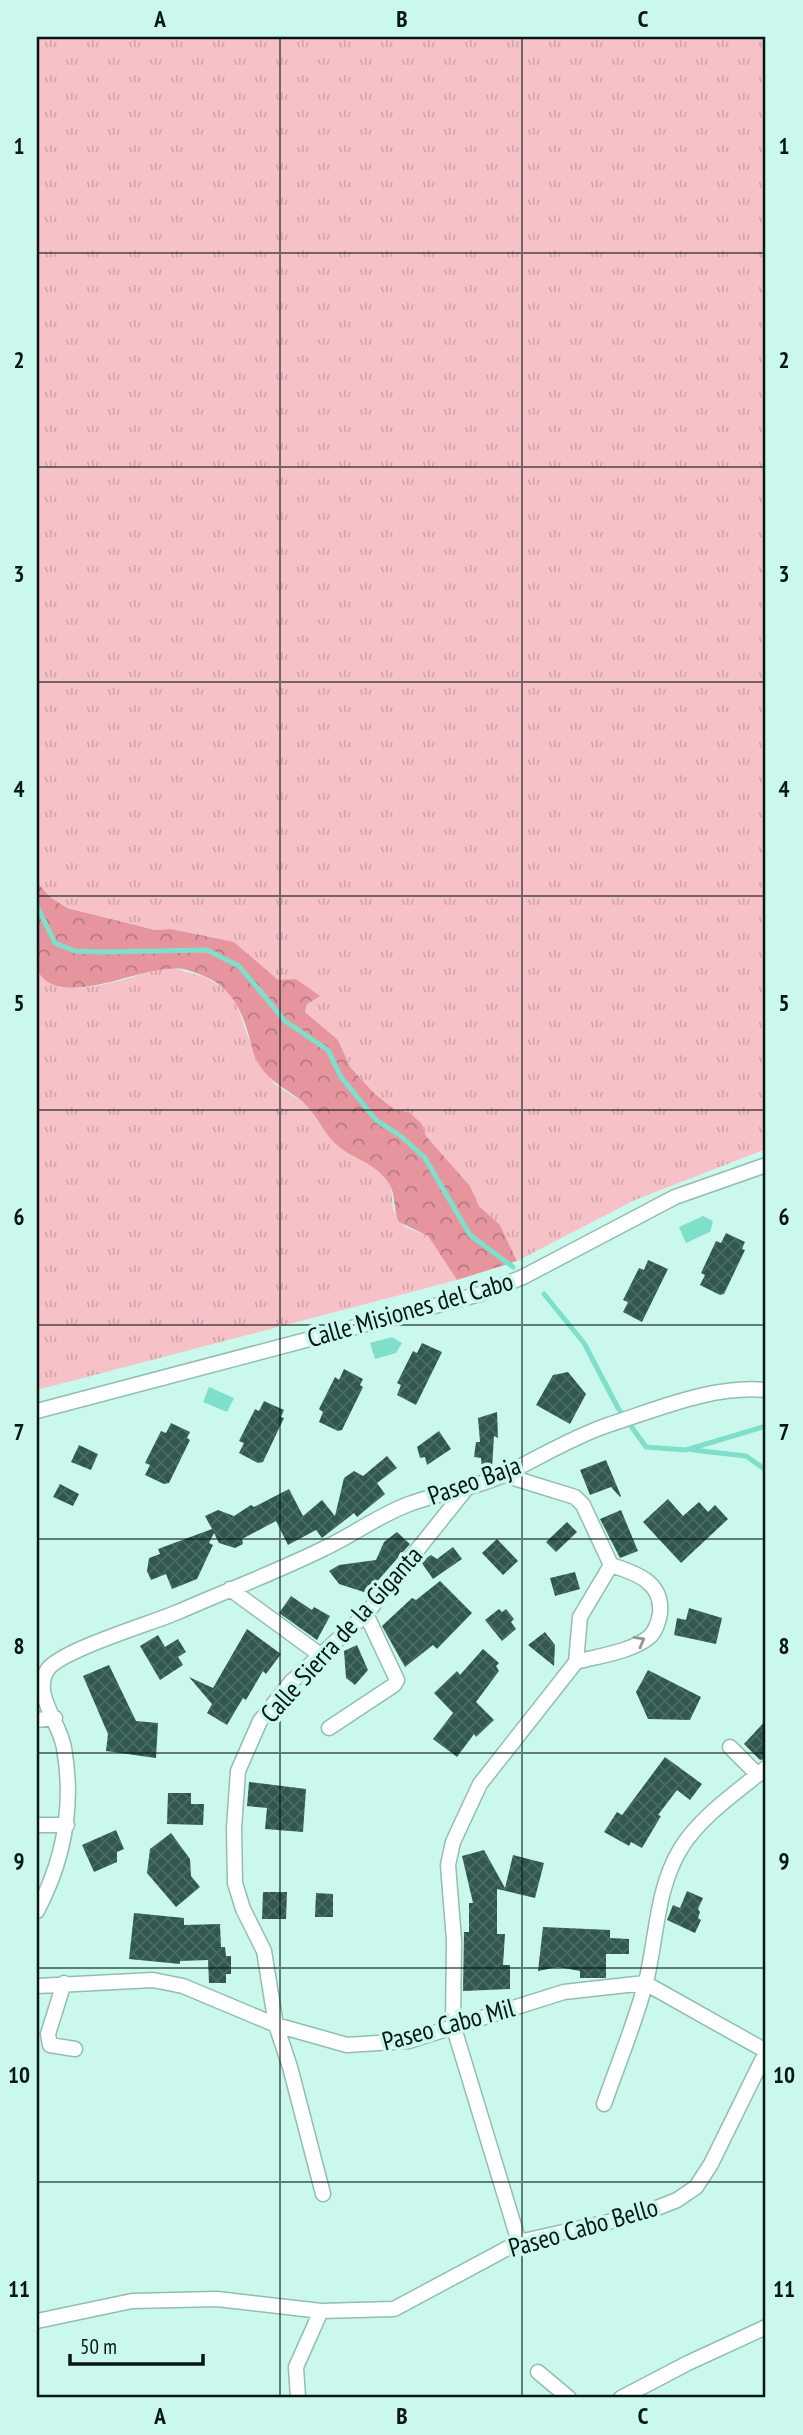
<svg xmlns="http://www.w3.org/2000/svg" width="803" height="2435" font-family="'PT Sans Narrow',sans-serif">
  <defs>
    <pattern id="grass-tufts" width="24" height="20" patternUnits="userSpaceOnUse" patternTransform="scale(1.75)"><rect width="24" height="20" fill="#f7c2c7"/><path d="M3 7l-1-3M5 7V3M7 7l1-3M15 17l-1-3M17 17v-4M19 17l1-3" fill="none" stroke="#d2a6aa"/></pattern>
    <pattern id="forest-crowns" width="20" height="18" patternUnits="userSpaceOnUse" patternTransform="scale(1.75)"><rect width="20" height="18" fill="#e6959f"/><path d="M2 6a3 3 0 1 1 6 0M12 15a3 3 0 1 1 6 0" fill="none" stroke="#b87980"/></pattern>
    <pattern id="building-cross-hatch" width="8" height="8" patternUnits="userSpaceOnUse" patternTransform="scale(1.75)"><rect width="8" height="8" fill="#30584f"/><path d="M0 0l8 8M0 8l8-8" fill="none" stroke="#4b6b64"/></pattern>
  </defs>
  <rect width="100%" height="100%" fill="#cbf8ed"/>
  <!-- grass -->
  <path fill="url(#grass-tufts)" d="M37,37H766V1149L635,1200L517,1261L500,1225L479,1206L470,1186L426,1136L422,1124L409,1112L395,1110L375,1094L350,1067L338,1040L305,1012L307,1004L319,996L296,979L278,981L234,942L171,929L155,930L67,908L50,897L37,882Z
    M169,967L205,977L233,994L257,1062L276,1085L307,1105L324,1130L373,1165L391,1185L393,1210L405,1227L428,1236L457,1280L37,1390V970C58,1009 137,973 169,967Z"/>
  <!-- forest -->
  <path fill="url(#forest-crowns)" d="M37,882L50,897L67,908L155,930L171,929L234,942L278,980L296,979L320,996L307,1004L305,1012L338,1040L350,1067L375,1094L395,1110L409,1112L422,1124L426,1136L470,1186L479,1206L500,1225L517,1261L457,1280L428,1236L399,1222C393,1210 396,1192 388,1182C373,1161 354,1160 337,1145C323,1133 317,1115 304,1103C288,1089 268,1082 257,1061C253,1054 251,1044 249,1036C238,999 226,981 187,970C149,959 61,1015 37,970Z"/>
  <!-- water -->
  <path fill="#7edfcb" d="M703,1216L713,1221L710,1232L686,1243L679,1227Z
    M392,1337L402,1343L396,1353L375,1359L370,1343Z
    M209,1387L234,1398L227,1412L203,1402Z"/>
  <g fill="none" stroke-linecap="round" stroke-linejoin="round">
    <!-- stream -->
    <path stroke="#7edfcb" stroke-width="5" d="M37,906L55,943L75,951L102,952L207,950L239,966L285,1021L328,1050L341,1077L376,1120L402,1137L425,1158L470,1235L513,1267
      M544,1294L584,1343L618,1408L646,1447L686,1450L766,1426
      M693,1450L746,1456L766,1470"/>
  </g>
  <!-- building -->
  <path fill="url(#building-cross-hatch)" d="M726,1233L745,1242L742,1249L745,1250L724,1294L720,1295L700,1285L705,1275L701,1273L716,1241L721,1243Z
    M648,1260L668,1269L642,1322L623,1312L628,1302L623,1300L639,1268L644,1270Z
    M422,1343L442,1352L416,1405L397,1395L401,1385L397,1383L413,1351L417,1353Z
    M344,1369L363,1379L360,1385L363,1387L342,1430L338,1431L319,1422L323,1412L319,1409L335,1377L339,1380Z
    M568,1372L586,1394L570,1424L536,1405L553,1375Z
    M264,1401L284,1410L281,1417L284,1418L263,1462L258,1463L239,1453L244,1443L239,1441L255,1409L259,1411Z
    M497,1412L498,1438L494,1436L492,1469L482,1473L481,1458L474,1457L476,1442H480L478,1418Z
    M171,1423L190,1432L187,1438L190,1440L169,1483L164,1484L145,1475L150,1465L145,1463L161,1431L166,1433Z
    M439,1431L451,1449L427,1465L425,1457L420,1458L417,1447Z
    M79,1445L98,1454L91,1470L71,1462Z
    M387,1456L397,1468L377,1483L385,1494L357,1517L354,1513L322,1538L316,1530L288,1545L276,1521L242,1539L243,1544L235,1548L219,1543L214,1533L209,1543L213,1545L197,1579L172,1589L166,1574L151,1580L147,1571L149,1558L160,1554L158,1549L212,1529L205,1516L218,1510L234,1516L251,1505L254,1507L289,1489L303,1516L322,1500L335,1516L344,1478L354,1471L363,1476Z
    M606,1460L621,1496L620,1497L611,1487L590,1495L580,1470Z
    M60,1484L79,1494L73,1506L53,1497Z
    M668,1499L683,1516L699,1502L708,1512L715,1505L728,1519L681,1563L643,1522Z
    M621,1510L638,1551L620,1558L600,1519Z
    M567,1522L577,1532L556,1552L546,1542Z
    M397,1532L410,1544L367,1593L339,1584L329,1571L339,1565L376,1560L384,1542Z
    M497,1539L518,1561L503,1575L482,1553Z
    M453,1547L462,1559L433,1579L421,1562L431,1555L437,1559Z
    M575,1572L580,1589L555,1596L550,1578Z
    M440,1581L472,1613L437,1649L433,1645L405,1667L382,1626L412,1598L416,1600Z
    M291,1596L312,1610L314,1607L330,1616L317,1640L279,1613Z
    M689,1608L722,1618L716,1644L674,1635L677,1618L686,1620Z
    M499,1609L502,1612L506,1609L514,1619L511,1622L516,1629L502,1641L485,1620Z
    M247,1629L281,1654L266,1674L263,1671L246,1700L243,1698L227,1725L207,1713L212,1704L189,1677L213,1688Z
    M545,1632L555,1645L554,1666L528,1645Z
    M158,1635L165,1647L178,1639L186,1652L178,1657L183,1665L160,1680L140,1646Z
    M357,1645L368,1670L355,1685L346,1678L344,1651Z
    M483,1649L499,1663L496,1666L499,1671L476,1702L494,1720L476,1737L474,1734L457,1757L433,1739L453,1713L434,1693L457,1671L460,1675Z
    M109,1665L136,1721L158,1723L156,1758L106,1751L108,1734L83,1676Z
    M648,1670L701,1697L690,1720L648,1719L636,1692Z
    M766,1720V1759L760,1760L744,1744Z
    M665,1757L702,1784L690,1800L677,1790L658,1815L661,1816L642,1848L631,1842L629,1846L604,1832L617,1812L622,1815Z
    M249,1782L306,1789L303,1832L265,1829L267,1808L247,1806Z
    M168,1793H191V1804H204L203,1825L167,1824Z
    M116,1830L124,1849L117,1852V1862L94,1872L82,1845Z
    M171,1833L190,1859L191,1876L200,1887L176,1907L147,1873L150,1849Z
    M484,1850L505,1888L513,1855L544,1863L535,1898L497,1889V1934H505L503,1965H510V1989L463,1991L464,1932H469V1903H473L462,1856Z
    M687,1891L703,1898L698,1909L700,1912L698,1918L701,1920L695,1933L667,1920L673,1905L680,1908Z
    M263,1892H287L286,1919H262Z
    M316,1893L333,1894V1917H315Z
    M134,1913L184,1918V1925L220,1924L221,1947H225L226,1956H231V1974H226V1983H209L208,1960L180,1961V1964L129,1959Z
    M543,1927L610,1930V1938L629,1939V1954H606V1978H580V1971L558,1967L538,1971Z"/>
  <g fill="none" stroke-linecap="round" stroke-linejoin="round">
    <defs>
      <path id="street" d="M37,1411L480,1294L523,1277L675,1197L766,1165
        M504,1475L575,1497L583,1505L611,1565C636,1573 663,1582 660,1613C659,1621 655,1633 648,1638C630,1652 598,1656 576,1662
        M230,1589L319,1654
        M576,1662L580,1617L611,1565
        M37,1720L55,1718
        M329,1728L394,1685L397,1680L366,1614
        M730,1747L758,1775
        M37,1825H67
        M37,1911C64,1860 74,1805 64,1748C60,1722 31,1693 48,1669C62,1650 152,1623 178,1612C226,1591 276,1572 323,1549C353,1535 382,1513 412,1503C442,1492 474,1489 503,1475C539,1458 570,1438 608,1425C658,1409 713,1385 766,1390
        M64,1983L48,2034L50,2045L75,2049
        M37,1986L153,1980L183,1986L276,2025L347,2045L409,2041L564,1992L645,1983L766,2051
        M604,2104C618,2064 635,2023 646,1982C657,1937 656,1889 681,1848C701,1816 737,1792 766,1768
        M323,2194L290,2067L276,2025L264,1951L243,1909L235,1883L234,1828L238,1771L260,1721L291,1682L366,1614L466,1489
        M519,2242L453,2025L454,1940L448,1865L453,1842L480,1784L576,1662
        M37,2321L132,2301L217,2299L321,2311L394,2309L519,2242L639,2215L677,2200L696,2187L711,2164L766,2052
        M538,2372L569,2398
        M298,2398L296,2367L321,2311
        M621,2398L688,2363L766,2327"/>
    </defs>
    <!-- street casing -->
    <use href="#street" stroke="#92bdb2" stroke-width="17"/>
    <!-- street -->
    <use href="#street" stroke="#fff" stroke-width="14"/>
  </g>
  <!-- one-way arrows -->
  <defs><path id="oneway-chevron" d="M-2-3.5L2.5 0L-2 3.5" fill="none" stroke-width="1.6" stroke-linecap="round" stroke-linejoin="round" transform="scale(1.75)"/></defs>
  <use stroke="#8f9795" href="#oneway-chevron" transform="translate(640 1641) rotate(-29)"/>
  <!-- grid -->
  <path fill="none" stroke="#071714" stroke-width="2" stroke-opacity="0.55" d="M280,37V2398M522,37V2398M37,253H766M37,467H766M37,682H766M37,896H766M37,1110H766M37,1325H766M37,1539H766M37,1753H766M37,1968H766M37,2182H766"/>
  <g text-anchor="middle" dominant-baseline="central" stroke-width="7" stroke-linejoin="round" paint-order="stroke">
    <!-- street labels -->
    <g font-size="26" fill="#071714" stroke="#cbf8ed">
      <text transform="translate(410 1309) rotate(-16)">Calle Misiones del Cabo</text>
      <text transform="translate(474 1480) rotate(-20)">Paseo Baja</text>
      <text transform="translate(341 1634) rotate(-48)">Calle Sierra de la Giganta</text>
      <text transform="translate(448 2024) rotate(-15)">Paseo Cabo Mil</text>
      <text transform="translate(583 2227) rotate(-16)">Paseo Cabo Bello</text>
    </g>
  </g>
  <!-- border -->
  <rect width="803" height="2435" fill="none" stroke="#cbf8ed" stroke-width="77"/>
  <!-- scale -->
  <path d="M70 2354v10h133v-10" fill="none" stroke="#071714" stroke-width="3.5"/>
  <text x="80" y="2354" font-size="21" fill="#071714" stroke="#cbf8ed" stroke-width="5" paint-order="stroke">50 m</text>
  <rect x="38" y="38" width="726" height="2358" fill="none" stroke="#071714" stroke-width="2.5"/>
  <g font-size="23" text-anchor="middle" font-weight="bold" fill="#071714">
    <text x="160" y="27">A</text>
    <text x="402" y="27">B</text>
    <text x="643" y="27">C</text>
    <text x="19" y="154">1</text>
    <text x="784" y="154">1</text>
    <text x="19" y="368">2</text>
    <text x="784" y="368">2</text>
    <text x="19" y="582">3</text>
    <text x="784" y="582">3</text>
    <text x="19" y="797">4</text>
    <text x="784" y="797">4</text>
    <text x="19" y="1011">5</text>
    <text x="784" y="1011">5</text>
    <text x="19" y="1225">6</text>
    <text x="784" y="1225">6</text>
    <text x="19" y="1440">7</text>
    <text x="784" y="1440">7</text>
    <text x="19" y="1654">8</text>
    <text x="784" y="1654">8</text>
    <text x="19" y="1869">9</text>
    <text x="784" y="1869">9</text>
    <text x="19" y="2083">10</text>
    <text x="784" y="2083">10</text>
    <text x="19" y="2297">11</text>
    <text x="784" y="2297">11</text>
    <text x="160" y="2424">A</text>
    <text x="402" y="2424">B</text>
    <text x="643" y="2424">C</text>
  </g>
</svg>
